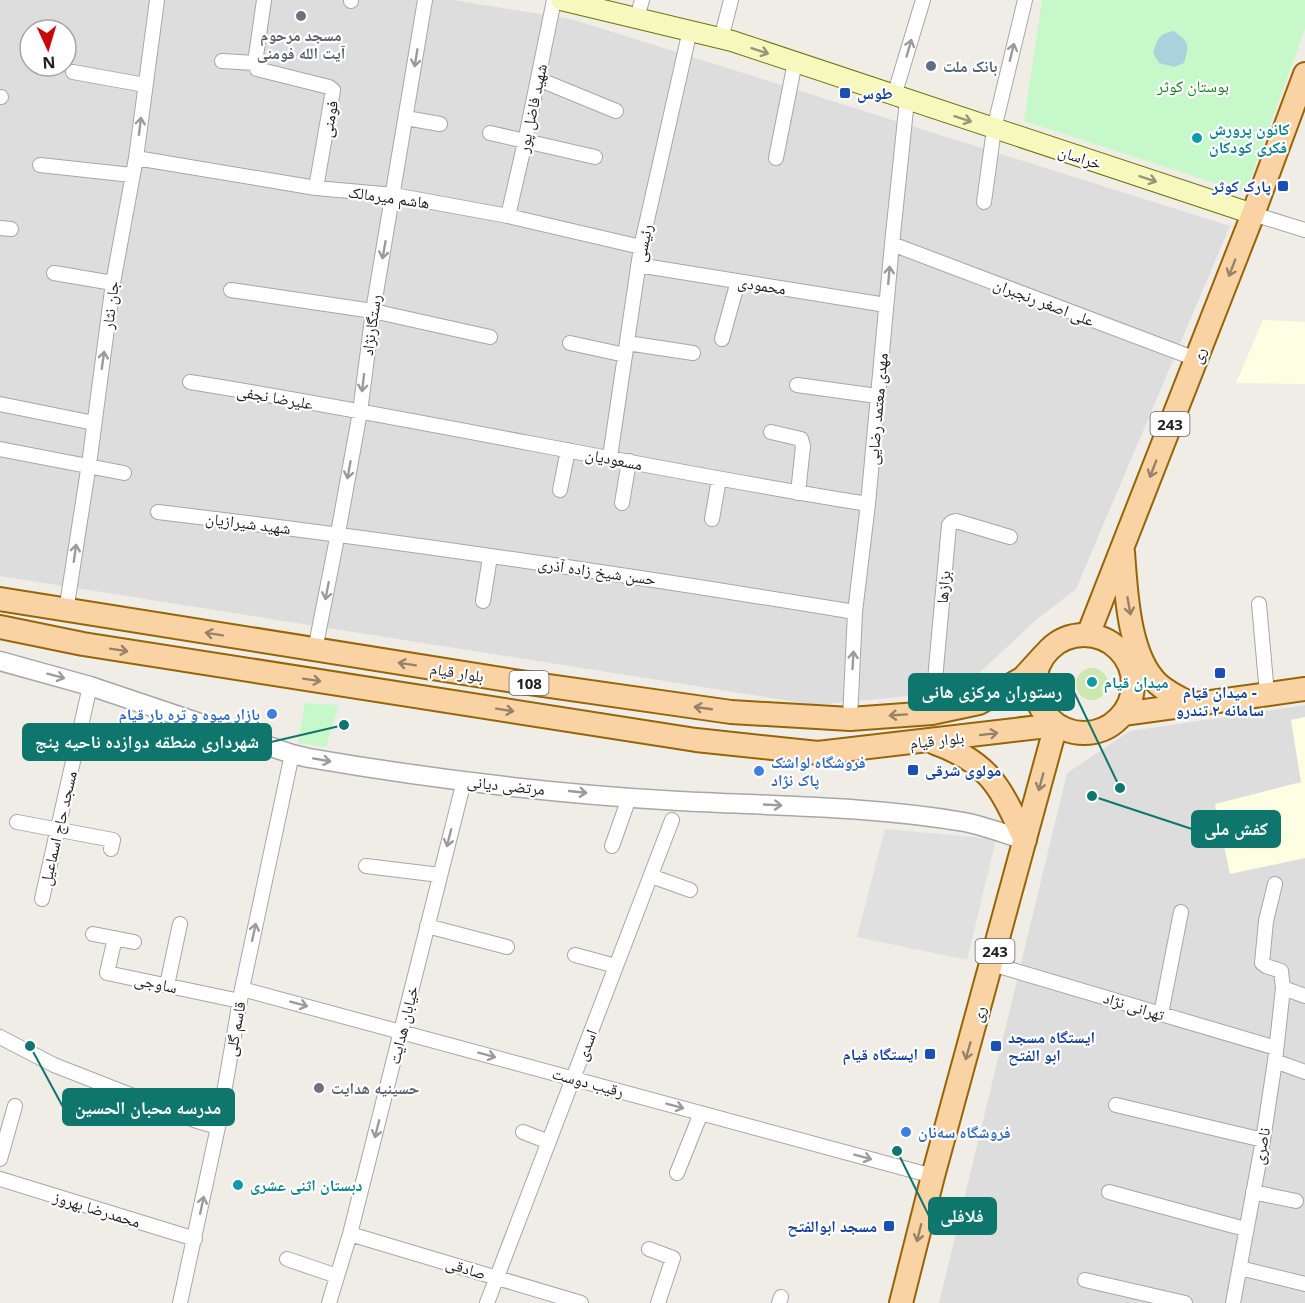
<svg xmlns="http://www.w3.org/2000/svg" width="1305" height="1303" font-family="'Noto Sans','Noto Naskh Arabic',sans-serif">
  <rect width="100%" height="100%" fill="#f0ede7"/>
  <!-- residential -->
  <path fill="#dedddd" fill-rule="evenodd" d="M0,0H453L571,19L1230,226L1076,589L1036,620L960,691L816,705L0,576ZM30,30H66V66H30Z
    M1305,705V1303H939L1067,773L1130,731Z"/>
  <!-- education -->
  <path fill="#fefee3" d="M1263,320L1305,322V384L1236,383Z
    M1305,717V858L1230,874L1215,804L1301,782L1291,720Z"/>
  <!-- grass -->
  <path fill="#cce8b0" d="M1076 684a16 16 0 1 1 32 0a16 16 0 1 1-32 0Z"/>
  <!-- park -->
  <path fill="#c7f8ca" d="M1042,0H1305V29L1245,193L1024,121Z
    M305,703L339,705L326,747L298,743Z"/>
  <!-- parking -->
  <path fill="#e0e0e0" d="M885,829L996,839L967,960L857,937Z"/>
  <!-- water -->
  <path fill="#aad2dc" d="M1174,31C1189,42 1190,45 1184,63L1174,67L1159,63L1153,53C1158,39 1158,34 1174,31Z"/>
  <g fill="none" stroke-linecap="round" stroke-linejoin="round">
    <defs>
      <path id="minor" d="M264,0L255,63L257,69L329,87L333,90L316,188
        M351,1V0
        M637,18L642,0
        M721,39L731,0
        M222,61L255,63
        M73,72L145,85
        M538,79L616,111
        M894,96L923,0
        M0,97H1
        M406,118L440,124
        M490,133L595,157
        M136,158L316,188L394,195L508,216L641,247
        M776,158L795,62
        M40,165L132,175
        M984,202L994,129L1025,0
        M1253,214L1305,230
        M508,216L525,142L554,0
        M0,228L11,229
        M892,244L1196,359
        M638,265L886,305
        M54,273L113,283
        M231,290L373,311L490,337
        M722,339L738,281
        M570,343L625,355
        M627,343L693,353
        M190,382C417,418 641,468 868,504
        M797,385L877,396
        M0,404L94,423
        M771,432L801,439L803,446L798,493
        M0,449L124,473
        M610,457L641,247L690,30
        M560,490L568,450
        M622,503L629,461
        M158,512C391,540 623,574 855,612
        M712,519L719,479
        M483,601L490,557
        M1259,604L1267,694
        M66,611L90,457L113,283L136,158L157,0
        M315,650L338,533L360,412L373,311L425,0
        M932,713L949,525L952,522L956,521L1010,537
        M850,719L855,612L868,504L892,244L907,100
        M17,822L113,840L111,849
        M612,846L629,798
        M366,866L440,875
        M651,876L690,890
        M42,899L90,686
        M427,926L507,947
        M93,934L134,942
        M115,938L107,973L240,1001
        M575,955L616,966
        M992,964L1276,1048
        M167,985L180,924
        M1283,988L1305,996
        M242,989L933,1176
        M1161,1014L1181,912
        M0,1037L54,1065L197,1121L218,1127
        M1275,1061L1305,1072
        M1116,1105L1263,1140
        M523,1132L549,1142
        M0,1159L15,1106
        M677,1173L701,1113
        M0,1179L195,1239
        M1109,1192L1245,1229
        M1253,1192L1296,1201
        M350,1234L581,1303
        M649,1249L673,1258L658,1303
        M287,1259L337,1276
        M1240,1268L1305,1284
        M1085,1280L1185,1303
        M180,1303L218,1127L242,989L292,754
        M329,1303L350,1234L464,781
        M487,1303L672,820
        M779,1303L781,1297
        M1233,1303L1263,1140L1275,1061L1283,988L1281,971L1266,966L1262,963L1266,921L1275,884"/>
      <path id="tertiary" d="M0,661L90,686L292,754L309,758C431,779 555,794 679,801C774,806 870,806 964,822C985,826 1005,834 1025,840"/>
      <path id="secondary" d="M561,0L732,41L1253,214"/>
      <path id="primary" d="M1123,552C1126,590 1128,656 1158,684C1168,693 1181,699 1193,705
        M0,599L514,681L731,712L850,719L932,713L979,703L1023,678L1044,655
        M0,627L83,644L696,740L818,753L1056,725
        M1035 684a49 49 0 1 1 98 0a49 49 0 1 1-98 0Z
        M1088,635L1253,214L1305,74
        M1123,714L1305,689
        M935,743C991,763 1001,789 1025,840
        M901,1303L933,1176L1056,725"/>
    </defs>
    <!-- minor casing -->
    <use href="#minor" stroke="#a7a7a7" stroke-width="16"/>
    <!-- tertiary casing -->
    <use href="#tertiary" stroke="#a7a7a7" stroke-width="21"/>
    <!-- secondary casing -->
    <use href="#secondary" stroke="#6c7609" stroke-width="22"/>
    <!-- primary casing -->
    <use href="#primary" stroke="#976506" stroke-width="26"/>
    <!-- minor -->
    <use href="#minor" stroke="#fff" stroke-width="14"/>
    <!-- tertiary -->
    <use href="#tertiary" stroke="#fff" stroke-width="18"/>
    <!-- secondary -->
    <use href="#secondary" stroke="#f6f8be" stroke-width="20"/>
    <!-- primary -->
    <use href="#primary" stroke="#f9d3a4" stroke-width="22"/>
  </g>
  <!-- one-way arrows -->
  <defs><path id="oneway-shaft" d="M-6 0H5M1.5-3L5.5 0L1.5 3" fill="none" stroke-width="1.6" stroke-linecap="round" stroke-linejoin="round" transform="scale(1.5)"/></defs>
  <g stroke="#9b9b9b">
    <use href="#oneway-shaft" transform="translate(909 48) rotate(-74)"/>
    <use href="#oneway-shaft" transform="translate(1012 52) rotate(-76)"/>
    <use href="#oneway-shaft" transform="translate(416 58) rotate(99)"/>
    <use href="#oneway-shaft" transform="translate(140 126) rotate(-83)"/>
    <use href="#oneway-shaft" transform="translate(384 250) rotate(100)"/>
    <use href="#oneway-shaft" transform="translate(889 275) rotate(-85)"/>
    <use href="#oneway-shaft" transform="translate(103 360) rotate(-82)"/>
    <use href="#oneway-shaft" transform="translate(363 383) rotate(97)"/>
    <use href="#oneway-shaft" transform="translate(349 470) rotate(100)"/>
    <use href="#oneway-shaft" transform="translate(75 553) rotate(-82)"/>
    <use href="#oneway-shaft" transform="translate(327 591) rotate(101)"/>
    <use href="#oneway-shaft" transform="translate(853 660) rotate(-87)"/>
    <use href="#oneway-shaft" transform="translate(56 676) rotate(15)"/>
    <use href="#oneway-shaft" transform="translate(322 760) rotate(10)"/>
    <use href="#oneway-shaft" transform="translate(578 792) rotate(6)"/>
    <use href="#oneway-shaft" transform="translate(773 805) rotate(3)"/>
    <use href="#oneway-shaft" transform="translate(449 838) rotate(104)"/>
    <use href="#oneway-shaft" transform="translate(254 932) rotate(-78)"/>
    <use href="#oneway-shaft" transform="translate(299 1004) rotate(15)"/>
    <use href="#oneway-shaft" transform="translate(487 1055) rotate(15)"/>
    <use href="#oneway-shaft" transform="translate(675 1106) rotate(15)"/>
    <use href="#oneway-shaft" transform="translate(377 1129) rotate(104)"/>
    <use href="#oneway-shaft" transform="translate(863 1157) rotate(15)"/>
    <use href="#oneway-shaft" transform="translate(202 1205) rotate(-78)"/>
  </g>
  <g stroke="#969777">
    <use href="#oneway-shaft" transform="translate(760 51) rotate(18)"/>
    <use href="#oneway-shaft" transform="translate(963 119) rotate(18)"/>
    <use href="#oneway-shaft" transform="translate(1148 179) rotate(18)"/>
  </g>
  <g stroke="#978269">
    <use href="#oneway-shaft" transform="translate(1232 268) rotate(111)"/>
    <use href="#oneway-shaft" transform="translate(1153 469) rotate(111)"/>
    <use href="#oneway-shaft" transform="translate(1129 606) rotate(80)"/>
    <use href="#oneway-shaft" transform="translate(214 634) rotate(-171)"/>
    <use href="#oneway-shaft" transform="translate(119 650) rotate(9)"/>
    <use href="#oneway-shaft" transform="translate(407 664) rotate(-171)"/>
    <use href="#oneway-shaft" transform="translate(312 680) rotate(9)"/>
    <use href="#oneway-shaft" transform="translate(703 708) rotate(-172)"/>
    <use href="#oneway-shaft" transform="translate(505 710) rotate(9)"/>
    <use href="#oneway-shaft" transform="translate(898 715) rotate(176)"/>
    <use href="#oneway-shaft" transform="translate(989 734) rotate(-7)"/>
    <use href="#oneway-shaft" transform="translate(1041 782) rotate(105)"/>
    <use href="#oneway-shaft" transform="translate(968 1051) rotate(106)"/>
    <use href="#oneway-shaft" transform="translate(919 1233) rotate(104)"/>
  </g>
  <!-- markers -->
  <g fill="#6b7280" stroke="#fff" stroke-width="2">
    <circle cx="301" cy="16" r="6"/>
    <circle cx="319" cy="1088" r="6"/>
  </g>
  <circle fill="#5c6f8a" stroke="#fff" stroke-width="2" cx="931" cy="66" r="6"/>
  <g fill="#1a4fb4" stroke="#fff" stroke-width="2">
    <rect x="839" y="87" width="12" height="12" rx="3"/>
    <rect x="1277" y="180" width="12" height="12" rx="3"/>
    <rect x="1214" y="667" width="12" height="12" rx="3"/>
    <rect x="907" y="764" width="12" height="12" rx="3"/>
    <rect x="990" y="1040" width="12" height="12" rx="3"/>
    <rect x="924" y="1048" width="12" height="12" rx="3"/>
    <rect x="883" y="1220" width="12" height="12" rx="3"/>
  </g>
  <g fill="#0f9aa8" stroke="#fff" stroke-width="2">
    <circle cx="1197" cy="138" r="6"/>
    <circle cx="1092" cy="682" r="6"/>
    <circle cx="238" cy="1185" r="6"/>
  </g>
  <g fill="#3f7fe0" stroke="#fff" stroke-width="2">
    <circle cx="272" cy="714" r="6"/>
    <circle cx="759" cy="771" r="6"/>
    <circle cx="906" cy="1132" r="6"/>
  </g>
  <g text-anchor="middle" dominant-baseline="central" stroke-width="4.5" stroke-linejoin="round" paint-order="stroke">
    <!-- shield labels -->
    <g fill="#fff" stroke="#636363" stroke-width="1.5">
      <rect x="1150.5" y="412" width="39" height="24" rx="4.5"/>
      <rect x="509.5" y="671" width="39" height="24" rx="4.5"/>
      <rect x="975.5" y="939" width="39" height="24" rx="4.5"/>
    </g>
    <g font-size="15" font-weight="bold" fill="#202020">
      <text x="1170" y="424">243</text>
      <text x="529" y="683">108</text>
      <text x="995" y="951">243</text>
    </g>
    <!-- worship labels -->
    <g font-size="16" font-weight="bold" fill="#5b616d" stroke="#fff">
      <text x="301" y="35">مسجد مرحوم<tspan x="301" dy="18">آیت الله فومنی</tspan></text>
      <text x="331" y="1088" text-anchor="start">حسینیه هدایت</text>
    </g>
    <!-- service labels -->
    <g font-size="16" font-weight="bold" fill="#4e5e75" stroke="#fff" text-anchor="start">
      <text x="943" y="66">بانک ملت</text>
    </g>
    <!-- park labels -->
    <g font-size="16" fill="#107d17" stroke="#fff">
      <text x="1193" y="86">بوستان کوثر</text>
    </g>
    <!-- transit labels -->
    <g font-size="16" font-weight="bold" fill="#164399" stroke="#fff" text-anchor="start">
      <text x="857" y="93">طوس</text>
      <text x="1271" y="186" text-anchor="end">پارک کوثر</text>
      <text x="1220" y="692" text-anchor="middle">میدان قیام -<tspan x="1220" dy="18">سامانه ۲ تندرو</tspan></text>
      <text x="925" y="770">مولوی شرقی</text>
      <text x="1008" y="1037">ایستگاه مسجد<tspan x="1008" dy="18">ابو الفتح</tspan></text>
      <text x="918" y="1054" text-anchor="end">ایستگاه قیام</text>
      <text x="877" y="1226" text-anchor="end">مسجد ابوالفتح</text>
    </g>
    <!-- street labels -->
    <g font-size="16" fill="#202020" stroke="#fff">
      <text transform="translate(532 108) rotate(-78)">شهید فاضل پور</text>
      <text transform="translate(329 119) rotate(-80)">فومنی</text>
      <text transform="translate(1080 157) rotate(18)">خراسان</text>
      <text transform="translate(389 197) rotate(8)">هاشم میرمالک</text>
      <text transform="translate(643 243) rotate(-79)">رئیسی</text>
      <text transform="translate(762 285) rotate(9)">محمودی</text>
      <text transform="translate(1044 302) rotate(21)">علی اصغر رنجبران</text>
      <text transform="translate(110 305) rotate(-83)">جان نثار</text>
      <text transform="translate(371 325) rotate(-82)">رستگارنژاد</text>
      <text transform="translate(1198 355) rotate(-69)">ری</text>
      <text transform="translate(275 397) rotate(10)">علیرضا نجفی</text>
      <text transform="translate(877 409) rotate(-85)">مهدی معتمد رضایی</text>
      <text transform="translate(614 459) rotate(11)">مسعودیان</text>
      <text transform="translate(248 523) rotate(7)">شهید شیرازیان</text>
      <text transform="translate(597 571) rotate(8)">حسن شیخ زاده آذری</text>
      <text transform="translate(943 587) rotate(-85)">بزازها</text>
      <text transform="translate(457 672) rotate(9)">بلوار قیام</text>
      <text transform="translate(937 740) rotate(-6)">بلوار قیام</text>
      <text transform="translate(506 785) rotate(6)">مرتضی دیانی</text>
      <text transform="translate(58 828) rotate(-77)">مسجد حاج اسماعیل</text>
      <text transform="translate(156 983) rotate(12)">ساوجی</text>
      <text transform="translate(1134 1006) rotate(17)">تهرانی نژاد</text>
      <text transform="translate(978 1014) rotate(-74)">ری</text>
      <text transform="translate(403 1025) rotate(-76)">خیابان‌ هدایت</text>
      <text transform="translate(235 1029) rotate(-80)">قاسم گلی</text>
      <text transform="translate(586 1045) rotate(-69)">اسدی</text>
      <text transform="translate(588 1082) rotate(15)">رقیب دوست</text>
      <text transform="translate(1261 1146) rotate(-80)">ناصری</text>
      <text transform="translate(97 1209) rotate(17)">محمدرضا بهروز</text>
      <text transform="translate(466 1268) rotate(17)">صادقی</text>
    </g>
    <!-- culture labels -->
    <g font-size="16" font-weight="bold" fill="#0d838f" stroke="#fff" text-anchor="start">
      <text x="1209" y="129">کانون پرورش<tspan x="1209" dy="18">فکری کودکان</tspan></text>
      <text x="1104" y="682">میدان قیام</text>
      <text x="250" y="1185">دبستان اثنی عشری</text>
    </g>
    <!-- shop labels -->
    <g font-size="16" font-weight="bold" fill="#366cbe" stroke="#fff" text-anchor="start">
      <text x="260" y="714" text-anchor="end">بازار میوه و تره بار قیام</text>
      <text x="771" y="762">فروشگاه لواشک<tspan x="771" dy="18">پاک نژاد</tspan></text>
      <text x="918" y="1132">فروشگاه سه‌نان</text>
    </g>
  </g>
  <!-- callouts -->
  <path fill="none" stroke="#0f766e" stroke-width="2" d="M1120 788L1074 692M344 725L271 742M1092 796L1192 829M30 1046L63 1107M897 1151L929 1216"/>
  <g fill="#0f766e" stroke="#fff" stroke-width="2">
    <circle cx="1120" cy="788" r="6"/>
    <circle cx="344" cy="725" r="6"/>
    <circle cx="1092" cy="796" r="6"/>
    <circle cx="30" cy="1046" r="6"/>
    <circle cx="897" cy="1151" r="6"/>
  </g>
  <g fill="#0f766e" stroke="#0f766e" stroke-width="2">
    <rect x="909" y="674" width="165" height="36" rx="6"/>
    <rect x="23" y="724" width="248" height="36" rx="6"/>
    <rect x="1192" y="811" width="88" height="36" rx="6"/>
    <rect x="63" y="1089" width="171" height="36" rx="6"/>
    <rect x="929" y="1198" width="67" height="36" rx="6"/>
  </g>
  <g font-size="18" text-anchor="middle" font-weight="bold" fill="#fff">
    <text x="992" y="698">رستوران مرکزی هانی</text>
    <text x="147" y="748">شهرداری منطقه دوازده ناحیه پنج</text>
    <text x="1236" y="835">کفش ملی</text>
    <text x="148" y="1114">مدرسه محبان الحسین</text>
    <text x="962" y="1222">فلافلی</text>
  </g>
  <!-- north arrow -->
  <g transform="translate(48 48) rotate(176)"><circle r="28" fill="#ffffff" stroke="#a6a6a6" stroke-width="1.5"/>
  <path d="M0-4.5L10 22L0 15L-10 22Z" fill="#c9070a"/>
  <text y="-9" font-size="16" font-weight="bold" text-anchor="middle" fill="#202020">N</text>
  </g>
</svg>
